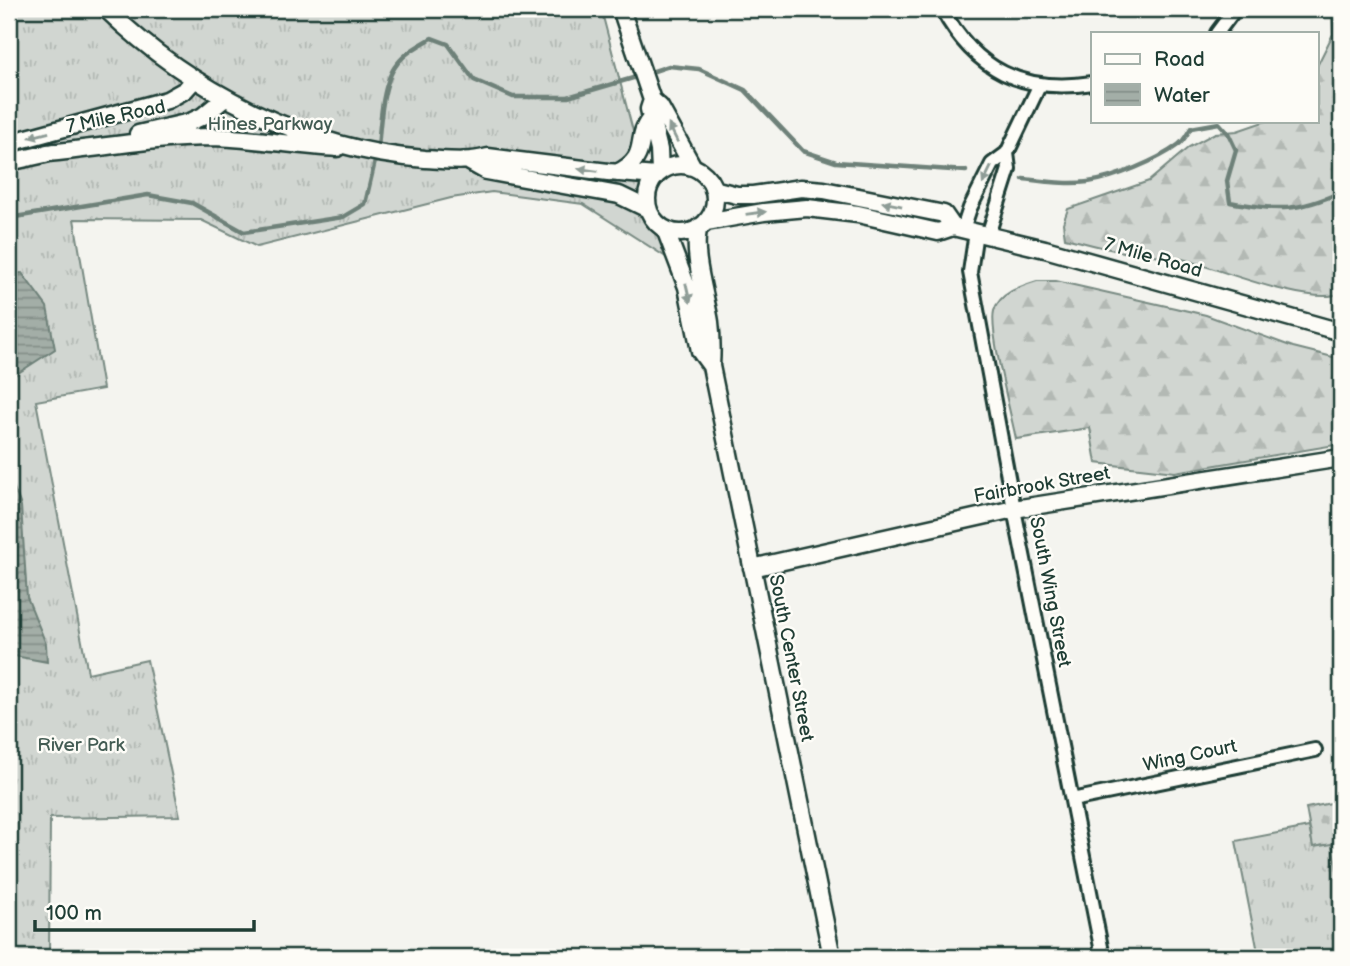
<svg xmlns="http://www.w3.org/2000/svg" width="1350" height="966" font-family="'Balsamiq Sans',sans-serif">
  <defs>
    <pattern id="grass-tufts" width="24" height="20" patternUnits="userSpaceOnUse" patternTransform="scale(1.75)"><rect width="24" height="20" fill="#d1d6d1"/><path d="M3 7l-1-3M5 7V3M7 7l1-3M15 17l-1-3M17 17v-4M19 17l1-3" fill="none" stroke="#b3b9b4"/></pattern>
    <pattern id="forest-firs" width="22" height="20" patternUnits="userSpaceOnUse" patternTransform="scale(1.75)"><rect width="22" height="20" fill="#d1d6d1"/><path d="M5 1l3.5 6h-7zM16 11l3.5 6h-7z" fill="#b3b9b4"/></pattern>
    <pattern id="cemetery-stones" width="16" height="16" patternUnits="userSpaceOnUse" patternTransform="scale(1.75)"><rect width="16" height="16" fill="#d1d6d1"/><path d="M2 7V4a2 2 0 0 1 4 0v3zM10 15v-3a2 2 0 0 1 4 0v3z" fill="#b3b9b4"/></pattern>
    <pattern id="water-rules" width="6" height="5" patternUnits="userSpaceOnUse" patternTransform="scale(1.75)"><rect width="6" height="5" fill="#a3aea7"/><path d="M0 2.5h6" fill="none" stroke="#848f89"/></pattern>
  </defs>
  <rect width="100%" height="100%" fill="#f4f4ef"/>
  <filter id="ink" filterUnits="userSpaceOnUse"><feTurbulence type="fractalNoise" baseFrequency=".0143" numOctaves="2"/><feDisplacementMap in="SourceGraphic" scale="14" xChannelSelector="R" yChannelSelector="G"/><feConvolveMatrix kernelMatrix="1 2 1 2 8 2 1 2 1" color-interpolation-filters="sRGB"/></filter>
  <g filter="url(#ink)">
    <!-- grass -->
    <path fill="url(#grass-tufts)" stroke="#788a82" stroke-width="2" d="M9,9H601L666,257L583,204L492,192L451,198L257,247L201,220L74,219L103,389L36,401L88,673L147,660L180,816L50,818L49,957H9Z
      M1309,827L1313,846L1332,843L1341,890V948L1293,957H1259L1236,841Z"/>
    <!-- forest -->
    <path fill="url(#forest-firs)" stroke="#788a82" stroke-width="2" d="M1332,9H1341V293C1313,307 1218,269 1186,260C1168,255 1147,255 1128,253C1107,249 1086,243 1065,238L1063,223L1068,209L1149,181L1189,147L1215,133L1237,131L1266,121H1317V66L1333,34Z
      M1037,281H1056L1206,315L1293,347L1341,359V444L1175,472L1096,463L1090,428L1016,439C1011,414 989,331 994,311C999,293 1021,286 1037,281Z"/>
    <!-- cemetery -->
    <path fill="url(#cemetery-stones)" stroke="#788a82" stroke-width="2" d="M1341,801V890L1332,844L1313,847L1306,808Z"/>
    <!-- water -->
    <path fill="url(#water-rules)" stroke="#6e8179" stroke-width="2" d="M22,273L47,307L55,349L9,379V274Z
      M9,475L21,506L27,597L46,644L47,662L9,655Z"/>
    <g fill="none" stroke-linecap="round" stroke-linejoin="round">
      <!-- stream -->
      <path stroke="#6e8179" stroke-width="4.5" d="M648,73L669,66L699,69L745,90L803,151L836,162L966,171
        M378,149C380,125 382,82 397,64C406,52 420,45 432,38L448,44L474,80L513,97H568L640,76
        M1023,179C1044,181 1066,185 1088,182C1113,179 1158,160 1178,145C1184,141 1187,134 1191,128L1219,123L1228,133L1236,150L1227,181L1230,202C1278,211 1297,212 1341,192
        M9,218L148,195L192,203L244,232L343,217L365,204L376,157"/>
      <defs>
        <path id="street" d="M942,9C975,70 1023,94 1093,83
          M1217,33L1235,9
          M1007,153L1040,84
          M963,229L970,208L992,164L1007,153L1009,169L988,235
          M976,232L970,272L1014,509L1103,957
          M1072,800L1315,750"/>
        <path id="secondary" d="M106,9C191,91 306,150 425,159C447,160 467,163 488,157L608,172L656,176
          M621,9L652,100L660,107L693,167
          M652,100L649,109L659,150L660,172
          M138,134L190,122L203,116L225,98
          M9,143L167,100L185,90L194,80
          M47,153C102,148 158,137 213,137C255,138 295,146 337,148
          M9,162L54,152
          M470,162L486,171L619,195L648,209
          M647 199a34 34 0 1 1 68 0a34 34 0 1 1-68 0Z
          M617,173C652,156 632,138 652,117
          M713,189L737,195H753L801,188L824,190L944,214L953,227
          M706,222L764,212L807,208L858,214L938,232L953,227L1045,249L1341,332
          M699,227C691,251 706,296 710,322C712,337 712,351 711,366L832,957
          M665,229L687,287L700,351L711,366
          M752,568L1014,509L1341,458"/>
      </defs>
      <!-- street casing -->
      <use href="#street" stroke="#1f3d34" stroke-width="18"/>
      <!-- secondary casing -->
      <use href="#secondary" stroke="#1f3d34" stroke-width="21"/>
      <!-- street -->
      <use href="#street" stroke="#fdfcf7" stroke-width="12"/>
      <!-- secondary -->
      <use href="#secondary" stroke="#fdfcf7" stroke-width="16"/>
    </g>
    <!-- one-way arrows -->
    <defs><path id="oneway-solid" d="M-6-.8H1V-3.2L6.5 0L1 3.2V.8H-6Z" transform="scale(1.75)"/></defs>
    <g fill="#8e9c96">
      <use href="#oneway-solid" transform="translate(673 133) rotate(-117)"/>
      <use href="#oneway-solid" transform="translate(39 135) rotate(165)"/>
      <use href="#oneway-solid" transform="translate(588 170) rotate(-172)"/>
      <use href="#oneway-solid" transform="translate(987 175) rotate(116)"/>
      <use href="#oneway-solid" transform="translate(892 204) rotate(-169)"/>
      <use href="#oneway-solid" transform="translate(756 213) rotate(-8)"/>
      <use href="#oneway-solid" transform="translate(688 293) rotate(77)"/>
    </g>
  </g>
  <g text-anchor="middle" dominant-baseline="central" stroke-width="5" stroke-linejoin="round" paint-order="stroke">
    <!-- street labels -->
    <g font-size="19" fill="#1f3d34" stroke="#fdfcf7">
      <text transform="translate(116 117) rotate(-12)">7 Mile Road</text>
      <text transform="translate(1153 258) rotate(16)">7 Mile Road</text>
      <text transform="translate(1042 485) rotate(-10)">Fairbrook Street</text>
      <text transform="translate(1050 592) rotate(79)">South Wing Street</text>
      <text transform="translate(791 658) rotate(79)">South Center Street</text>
      <text transform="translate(1190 756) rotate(-12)">Wing Court</text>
    </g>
    <!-- park labels -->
    <g font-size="19" fill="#435c53" stroke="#fdfcf7">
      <text x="270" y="124">Hines Parkway</text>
      <text x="81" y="745">River Park</text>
    </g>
  </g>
  <!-- margin -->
  <rect width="1350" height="966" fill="none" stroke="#fdfcf7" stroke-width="35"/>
  <rect x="18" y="18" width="1315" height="931" fill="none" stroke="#1f3d34" stroke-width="2.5" filter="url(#ink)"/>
  <!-- legend -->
  <rect x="1091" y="32" width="228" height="91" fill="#fdfcf7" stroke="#a4b0a9" stroke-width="2"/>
  <rect x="1105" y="54" width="35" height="10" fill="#fdfcf7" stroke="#a4b0a9" stroke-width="2"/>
  <text x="1154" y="66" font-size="21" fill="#1f3d34">Road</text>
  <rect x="1105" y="84" width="35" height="21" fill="url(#water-rules)" stroke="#a4b0a9" stroke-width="2"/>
  <text x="1154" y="102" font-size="21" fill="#1f3d34">Water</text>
  <!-- scale -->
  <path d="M35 920v10h219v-10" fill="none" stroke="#1f3d34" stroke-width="3.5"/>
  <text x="46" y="920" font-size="21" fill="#1f3d34" stroke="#fdfcf7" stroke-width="5" paint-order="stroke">100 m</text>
</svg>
